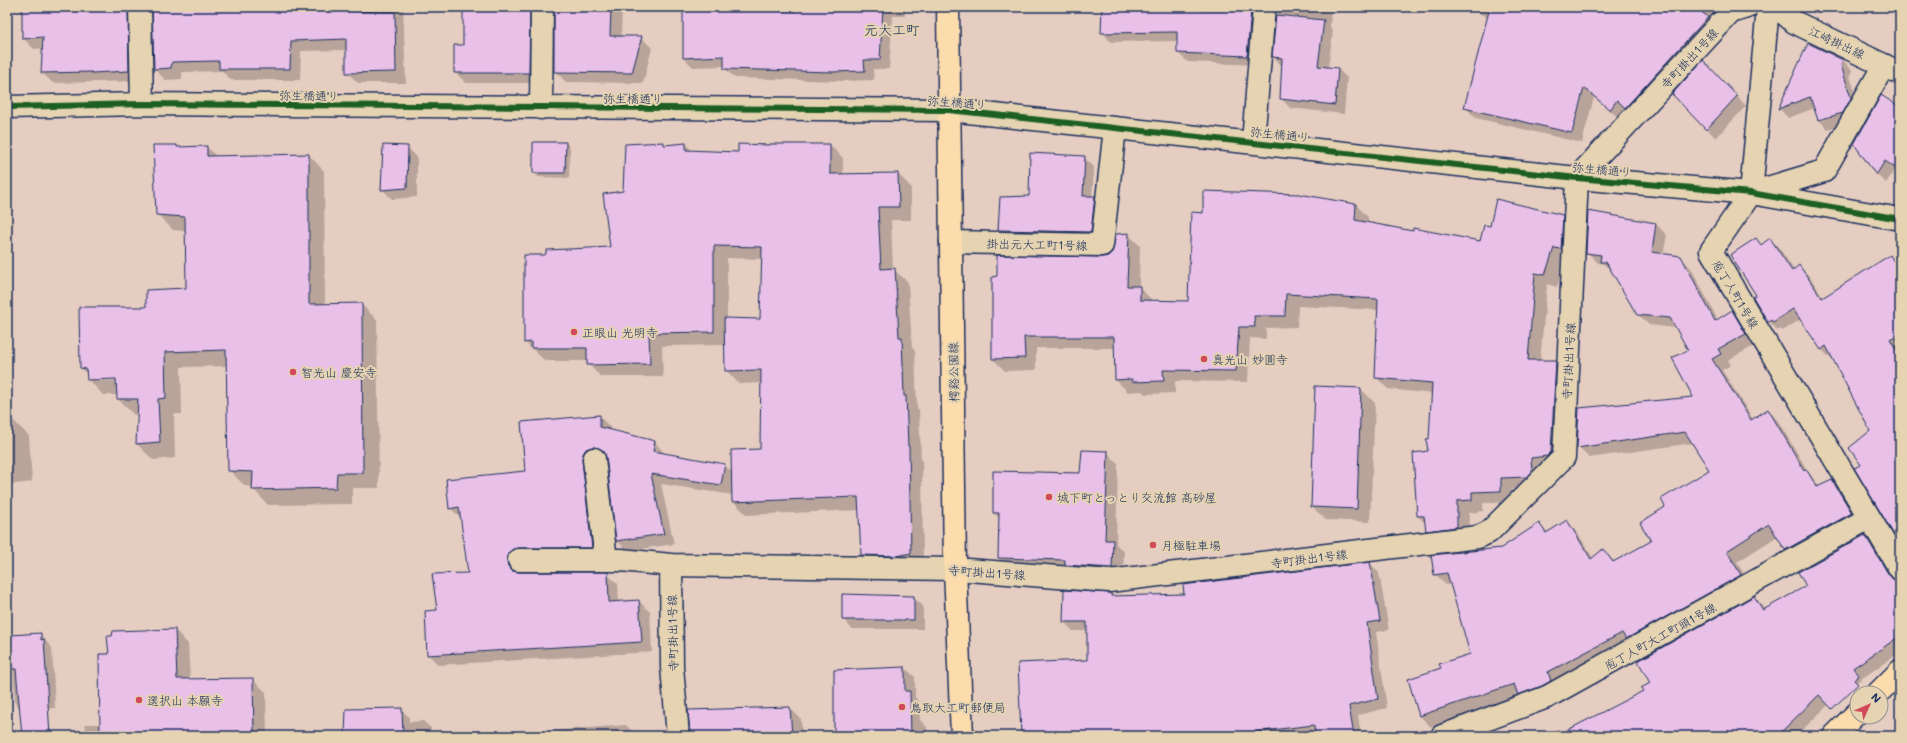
<svg xmlns="http://www.w3.org/2000/svg" width="1907" height="743" font-family="Mali,'Klee One',sans-serif">
  <rect width="100%" height="100%" fill="#e6cdc2"/>
  <filter id="ink" filterUnits="userSpaceOnUse"><feTurbulence type="fractalNoise" baseFrequency=".025" numOctaves="2"/><feDisplacementMap in="SourceGraphic" scale="8" xChannelSelector="R" yChannelSelector="G"/><feConvolveMatrix kernelMatrix="1 2 1 2 8 2 1 2 1" color-interpolation-filters="sRGB"/></filter>
  <g filter="url(#ink)">
    <!-- shadow -->
    <path fill="#0003" fill-rule="evenodd" d="M23,7H144L139,81L53,83L42,73L44,48L34,49L23,38Z
      M153,7H403L406,83H358L347,72V50L301,51L300,80H231L222,71L182,72V79L165,80L155,69Z
      M464,7H546L539,83H466L455,72L464,46Z
      M555,7H622L621,37H641L652,48L643,83L566,82L555,71Z
      M684,7H905V16H893L889,69H873L874,80L842,81L735,78L725,69V66L693,67L684,58Z
      M1103,7H1210V11H1251L1260,20L1257,65L1188,62L1178,53V41L1111,42L1102,32Z
      M1277,7H1331L1330,27L1333,31L1328,68L1338,69L1347,78L1344,114L1290,108L1281,98L1282,66L1273,57Z
      M1471,7H1710L1717,15L1620,119L1594,97L1582,143L1476,118L1466,108L1488,18L1477,12Z
      M1808,44L1843,60L1852,70L1850,76L1860,108L1852,122L1828,129L1818,119L1815,108L1788,118L1779,108Z
      M1713,71L1746,106L1716,138L1707,129Z
      M1900,108V173L1895,170L1886,183L1877,174L1855,144Z
      M566,143L570,148L569,178L538,177L534,173Z
      M663,143L666,146L686,144L693,152L739,153L771,146V145H830L843,158V175L898,174L911,187V220H891L893,269L908,282L912,347L915,351L917,408L919,410L921,459L922,460L923,566L875,568L862,555L860,510L747,515L733,501V495L661,484L674,544L628,551L617,541L607,457H604L602,558L518,565L517,572V573L607,574L618,584L619,602L639,601L650,612L652,652L438,665L428,654L438,611L469,574L462,519L450,508L526,471L599,416L610,427V431L655,442L665,454L724,465L733,473L761,450L762,383L739,384L726,370L725,345L662,346L663,377H601L588,364V361H545L525,342L546,256L611,248L624,192ZM727,258L762,259L761,320L727,319Z
      M177,146L179,148L207,147L217,157L309,155L324,171L325,305L361,304L377,320L379,488H352V504L268,505L253,489V487L245,486L229,470L227,366L181,367L182,414H174L175,458L153,460L137,444L138,415H134L118,399V395H103L88,379L87,374L81,368L147,308L187,289L186,231L173,230L157,214ZM121,378V380L96,381V379Z
      M407,147L417,157V197L392,199L382,189Z
      M1084,157L1094,167L1092,197H1094L1104,207L1100,241L1009,240L999,230L1001,198H1030Z
      M1356,205L1368,217V223L1414,232L1480,242L1490,228L1562,216L1574,228L1557,287L1547,284L1540,361H1556L1568,373L1563,464L1539,488L1512,489V502L1483,503V511L1469,513L1468,539L1439,542L1427,530L1426,524L1418,516L1429,452L1433,394L1388,389L1376,377L1379,310L1298,306L1297,327L1266,328V339L1250,338L1248,382L1175,381V393L1145,394L1142,391L1128,392L1116,380L1115,348H1036V370L1005,371L993,359L1102,258L1108,257L1128,234L1140,246L1139,287L1151,299V301L1189,302L1204,214Z
      M1589,212L1656,224L1667,235L1663,255L1680,257L1691,268L1718,320L1732,312L1742,322L1756,345L1728,360L1731,365L1722,370L1753,419L1768,410L1778,421L1809,473L1820,487L1832,481L1843,491L1862,524L1797,560L1786,550L1778,536L1737,562L1751,586L1558,683L1431,727L1420,716L1409,679L1442,669L1471,654L1452,584L1446,585L1435,574L1501,549L1539,525L1548,533L1567,521L1577,532L1593,558L1603,550L1615,562L1652,541L1666,508L1711,471L1693,443L1589,458L1578,447L1694,398L1689,350L1676,328L1649,325L1638,314L1613,272L1603,264L1598,263L1587,252Z
      M1770,239L1780,249L1794,270L1799,266L1809,276L1824,298L1890,256L1900,267V543L1862,465L1871,431L1833,358L1831,359L1821,349L1801,319L1783,331L1781,329L1778,331L1768,321L1757,296L1762,246Z
      M1361,389L1375,403L1370,522L1326,520L1312,507Z
      M14,421L29,436L32,482L7,485V422Z
      M1107,452L1118,464L1116,544L1124,552L1123,579L1010,569L999,558L1000,519L994,513L1081,474Z
      M1865,536L1874,545L1896,581L1900,582V652L1851,686L1850,684L1796,736H1557L1644,692L1651,684L1754,597L1766,610L1808,586Z
      M1370,563L1379,573L1389,630L1376,632L1387,708L1358,715L1361,736H1022L1088,661V631H1073L1064,622L1111,594L1114,597L1185,595Z
      M913,597L923,606V629H852L843,619Z
      M175,630L188,644L190,680L252,679L266,692L267,736H85V724H101L110,655Z
      M40,634L52,648L55,708L22,710L15,703L12,636Z
      M905,668L915,677V697L919,702L920,720L927,727V736H835Z
      M790,708L801,719L802,736H690Z
      M401,709L409,717V722L423,721L431,728V736H347Z
      M626,725L637,736H511V734Z"/>
    <!-- building -->
    <path fill="#e9c0e8" stroke="#1b2f5e" d="M22,7H128L129,71L92,73L91,72L41,73L43,37L22,39Z
      M152,7H318V11L395,12L396,72L346,73V39L291,41L290,69H219V61L172,62L171,68L154,69Z
      M463,7H530L529,73H454V45H463Z
      M554,7H611L610,36H642L632,73L554,72Z
      M683,7H746V10L795,11V7H883L880,60H864L865,71L832,72L724,69V56L683,58Z
      M1102,7H1201V10H1251L1247,56L1177,53V32L1101,33Z
      M1490,7H1695L1708,17L1625,108L1617,100L1610,110L1584,88L1572,133L1464,108Z
      M1276,15L1324,20L1318,66L1338,68L1335,105L1280,99L1282,58L1272,57Z
      M1808,43L1843,60L1841,65L1851,98L1843,113L1818,120L1810,97L1778,109Z
      M1703,60L1737,96L1706,130L1672,94Z
      M1881,95L1900,107V171L1885,161L1876,175L1854,144Z
      M533,142H566L565,173H533Z
      M664,142V145L686,143V150L738,152V144L770,145V144H830V174L898,173L899,207H878L881,269L895,268L899,337H902L904,396H906L908,446H909L911,553L897,556L861,555L858,497L732,502L731,450L760,449L761,370L725,371L724,318L760,319L762,247L714,246V332L649,333L650,364L587,365V348H531V342L524,343V255H545L547,250L610,247L603,194L623,191L625,144Z
      M153,145H177V147L207,146V156L309,154V304L362,303L363,473H337L336,488L252,490L253,472L228,471L226,350L165,352L166,398L158,399L160,442L136,444L138,399H117L116,379L87,380L86,369L80,368L79,307H146V290L186,288L185,217L156,215Z
      M383,145L408,146L407,188L381,190Z
      M1030,153L1085,156L1083,196H1095L1091,232L998,230L1000,197L1029,196Z
      M1203,191L1299,194L1356,204L1355,220L1413,231V228L1480,241L1484,225L1490,226L1496,199L1563,215L1561,249L1554,248L1545,275L1535,273L1528,360H1556L1551,452L1547,456L1531,458L1532,472L1527,477L1501,478V491L1472,492V500L1457,501V527L1426,531L1424,516H1417L1413,453L1428,451L1426,439H1429L1432,383L1375,378L1378,299L1286,294L1285,316H1254L1255,327H1239L1236,371L1163,370L1164,381L1132,382V379L1115,380L1114,337H1024L1025,358L992,359V277L997,276V255L1102,257L1108,256L1112,252L1116,234L1129,233L1127,286H1140V300L1188,301L1191,212L1203,213Z
      M1588,211L1656,223L1652,252L1681,256L1715,321L1732,310L1746,334L1718,349L1721,354L1712,359L1751,420L1768,409L1804,470L1806,469L1817,487L1832,480L1852,513L1785,550L1769,524L1727,551L1741,575L1626,639L1622,633L1548,672L1551,681L1542,686L1518,695L1514,684L1419,716L1408,679L1441,668L1439,664L1470,654L1447,573L1434,575L1431,555L1501,548L1539,523L1546,533L1567,520L1591,559L1603,549L1613,562L1651,541L1640,523L1665,507L1661,499L1709,470L1685,432L1577,448L1579,408L1693,397L1672,358L1688,350L1670,318L1637,315L1606,262H1600L1601,255L1586,253Z
      M1756,238L1761,245L1770,238L1792,271L1799,265L1822,298L1890,255L1900,272V333L1890,339L1900,356V545L1854,468L1861,465L1849,448L1870,431L1826,346L1821,350L1793,309L1773,322L1771,320L1768,322L1753,297L1756,295L1730,255Z
      M1315,386L1361,388L1357,509L1311,507Z
      M600,415V427L655,441L653,451L725,464L721,485L651,474L664,534L616,541L606,457L604,451L599,448L592,447L586,449L583,454L582,460L592,548H519L513,549L508,553L507,560L508,566L512,571L519,572H608L609,602L639,600L642,642L427,655L425,611L437,610L432,574L468,573L459,507L449,509L446,479L525,471L521,422Z
      M1082,450L1108,451L1105,540H1113L1112,568L1065,565V560L998,558L999,513H993V471L1080,473Z
      M1865,535L1889,575L1894,580L1900,581V636L1853,668L1859,675L1854,680L1858,684L1832,709L1819,695L1777,736H1556L1643,691L1641,688L1650,683L1638,661L1754,596L1763,610L1806,586L1798,572Z
      M1370,562L1380,621L1367,623L1378,699L1349,706L1354,736H1315L1314,725L1220,736H1021L1018,663L1087,660V622H1063L1064,590L1111,593V596L1184,594L1183,585Z
      M842,594L914,596V620H842Z
      M175,629L177,679L253,678L254,736H100L99,654H109L107,636H112L113,631Z
      M41,633V640L44,639L50,736H22L16,669H12L11,635Z
      M905,667V691H910L911,736H834V670Z
      M790,707L792,736H690L688,710Z
      M402,708L403,736H345L346,709Z"/>
    <g fill="none" stroke-linecap="round" stroke-linejoin="round">
      <defs>
        <path id="minor" d="M140,7L142,104
          M1777,7L1794,22L1900,73
          M1884,65L1824,171L1751,193L1711,251L1900,569
          M7,107L142,104L949,110L1577,178L1751,193L1900,219
          M541,108L542,7
          M1253,142L1264,7
          M1751,193L1768,7
          M951,242L1102,245L1115,128
          M594,459L606,560
          M519,560H621L671,565
          M678,736L672,667L671,565L955,569L1109,581L1478,537L1489,532L1564,457L1577,178L1731,12L1747,7
          M1442,736L1547,697L1869,518"/>
        <path id="major" d="M948,7L955,569L962,736
          M1878,693L1900,671
          M1834,736L1857,713"/>
      </defs>
      <!-- minor casing -->
      <use href="#minor" stroke="#1b2f5e" stroke-width="25"/>
      <!-- major casing -->
      <use href="#major" stroke="#1b2f5e" stroke-width="25"/>
      <!-- minor -->
      <use href="#minor" stroke="#e5d3b1" stroke-width="22"/>
      <!-- major -->
      <use href="#major" stroke="#fcdcac" stroke-width="22"/>
      <defs>
        <path id="cycleway" d="M7,107L142,104L949,110L1577,178L1751,193L1900,219"/>
      </defs>
      <!-- cycleway casing -->
      <use href="#cycleway" stroke="#e5d3b1" stroke-width="8"/>
      <!-- cycleway -->
      <use href="#cycleway" stroke="#1b5e20" stroke-width="6"/>
    </g>
  </g>
  <!-- markers -->
  <g fill="#d1495b" stroke="#e5d3b1" stroke-width="1.5">
    <circle cx="574" cy="332" r="4"/>
    <circle cx="1204" cy="359" r="4"/>
    <circle cx="293" cy="372" r="4"/>
    <circle cx="1049" cy="497" r="4"/>
    <circle cx="1153" cy="545" r="4"/>
    <circle cx="139" cy="700" r="4"/>
    <circle cx="902" cy="707" r="4"/>
  </g>
  <g text-anchor="middle" dominant-baseline="central" stroke-width="4" stroke-linejoin="round" paint-order="stroke">
    <!-- street labels -->
    <g font-size="12" fill="#1b2f5e" stroke="#e5d3b1">
      <text transform="translate(1837 42) rotate(25)">江崎掛出線</text>
      <text transform="translate(1689 58) rotate(-47)">寺町掛出1号線</text>
      <text transform="translate(309 95) rotate(1)">弥生橋通り</text>
      <text x="633" y="98">弥生橋通り</text>
      <text transform="translate(957 102) rotate(4)">弥生橋通り</text>
      <text transform="translate(1280 134) rotate(6)">弥生橋通り</text>
      <text transform="translate(1602 169) rotate(5)">弥生橋通り</text>
      <text transform="translate(1037 244) rotate(1)">掛出元大工町1号線</text>
      <text transform="translate(1736 294) rotate(59)">庖丁人町1号線</text>
      <text transform="translate(1568 361) rotate(-87)">寺町掛出1号線</text>
      <text transform="translate(953 372) rotate(-91)">樗谿公園線</text>
      <text transform="translate(1309 558) rotate(-7)">寺町掛出1号線</text>
      <text transform="translate(987 572) rotate(4)">寺町掛出1号線</text>
      <text transform="translate(672 633) rotate(-91)">寺町掛出1号線</text>
      <text transform="translate(1660 636) rotate(-29)">庖丁人町大工町頭1号線</text>
    </g>
    <!-- poi labels -->
    <g font-size="12" fill="#1b2f5e" stroke="#e5d3b1" text-anchor="start">
      <text x="582" y="332">正眼山 光明寺</text>
      <text x="1212" y="359">真光山 妙圓寺</text>
      <text x="301" y="372">智光山 慶安寺</text>
      <text x="1057" y="497">城下町とっとり交流館 髙砂屋</text>
      <text x="1161" y="545">月極駐車場</text>
      <text x="147" y="700">選択山 本願寺</text>
      <text x="910" y="707">鳥取大工町郵便局</text>
    </g>
    <!-- quarter labels -->
    <g font-size="14" fill="#1b2f5e" stroke="#e5d3b1">
      <text x="892" y="29">元大工町</text>
    </g>
  </g>
  <!-- margin -->
  <rect width="1907" height="743" fill="none" stroke="#e5d3b1" stroke-width="24"/>
  <rect x="12" y="12" width="1883" height="719" fill="none" stroke="#1b2f5e" stroke-width="1.5" filter="url(#ink)"/>
  <!-- north arrow -->
  <g transform="translate(1869 705) rotate(45)"><circle r="19" fill="#e5d3b1" stroke="#949190"/>
  <path d="M0-3L7 15L0 10L-7 15Z" fill="#d1495b"/>
  <text y="-6" font-size="11" font-weight="bold" text-anchor="middle" fill="#1b2f5e">N</text>
  </g>
</svg>
